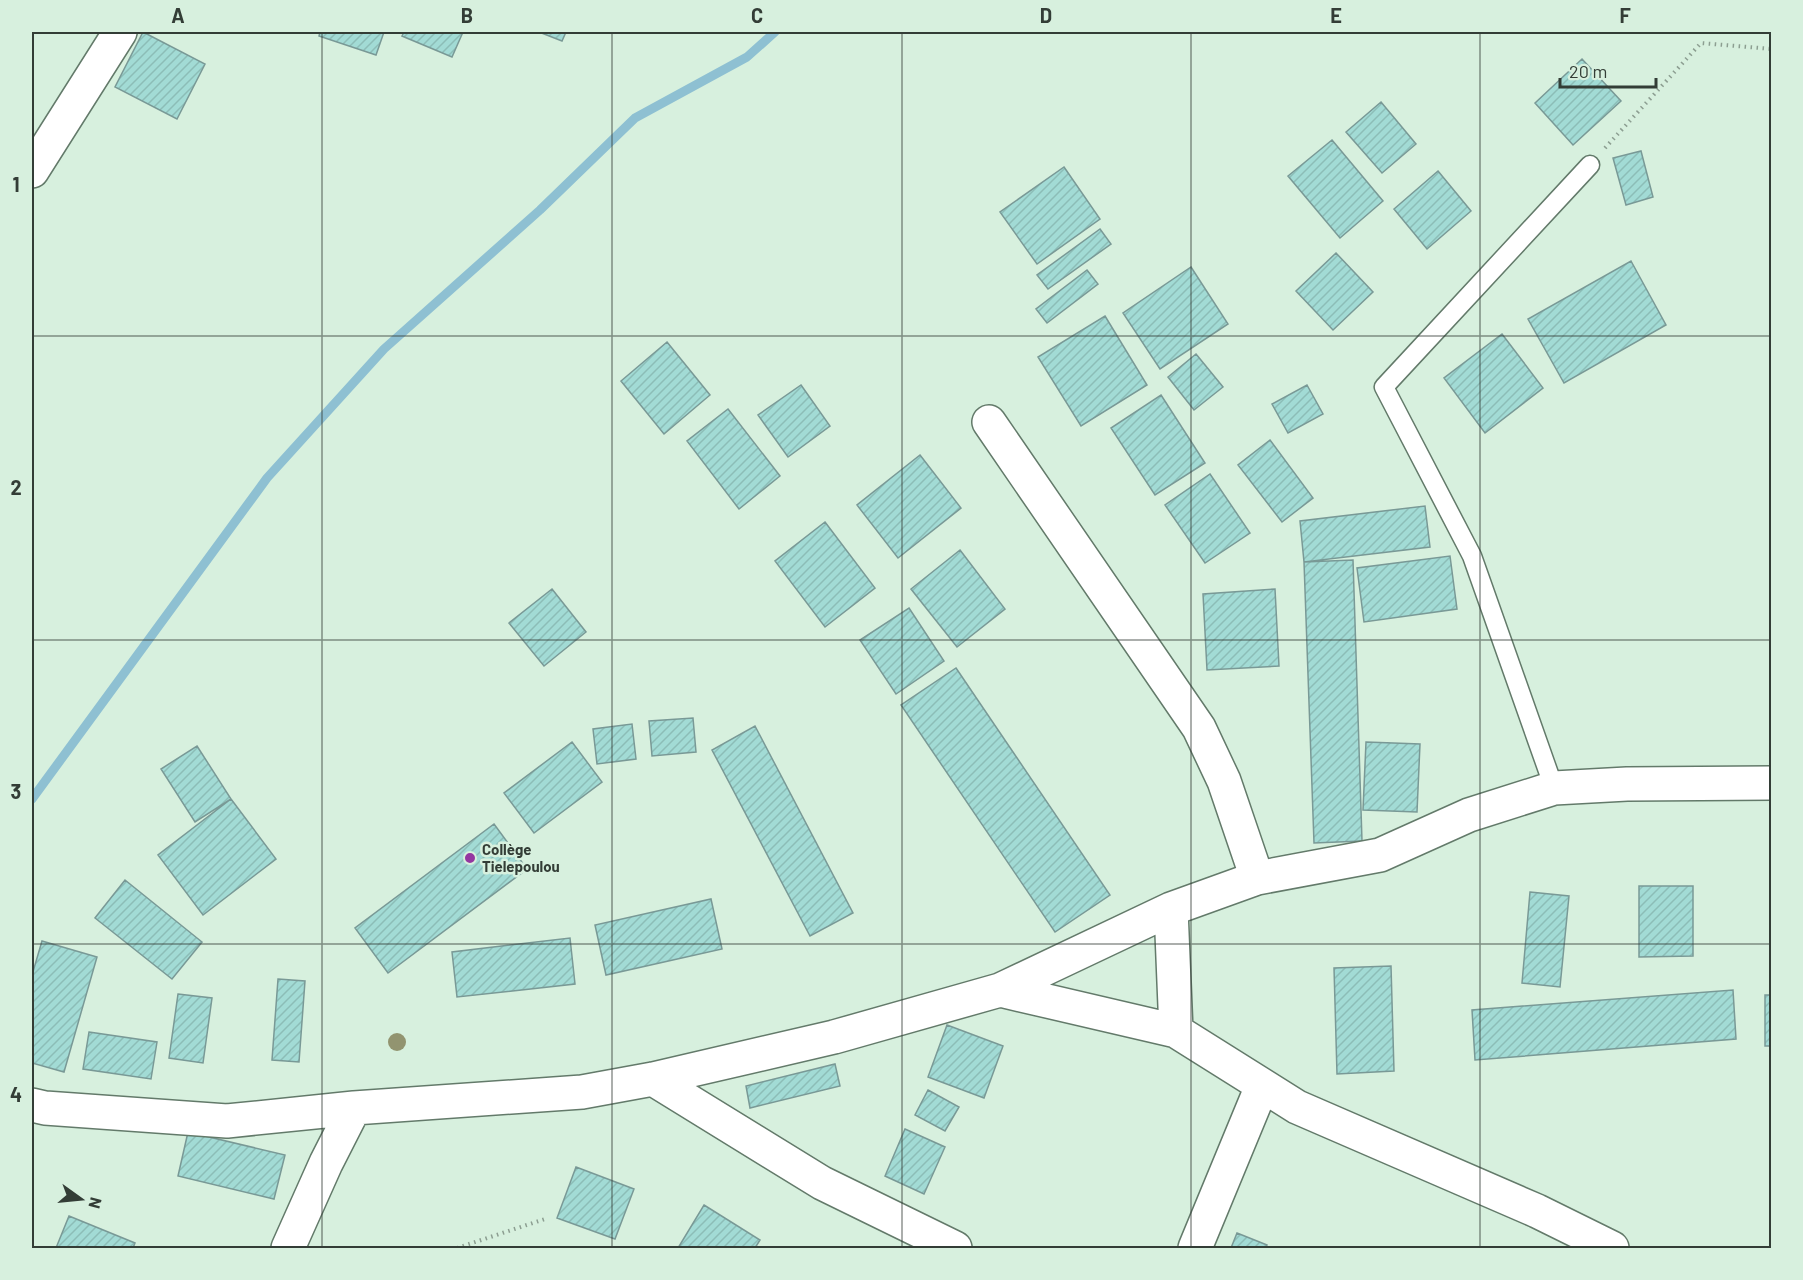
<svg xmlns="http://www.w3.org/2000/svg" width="1803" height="1280" font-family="Barlow,sans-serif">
  <defs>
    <pattern id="building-hatch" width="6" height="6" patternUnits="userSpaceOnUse" patternTransform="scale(1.5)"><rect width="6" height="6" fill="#a2dbd5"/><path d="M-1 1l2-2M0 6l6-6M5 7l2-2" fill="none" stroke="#8cbdb7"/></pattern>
  </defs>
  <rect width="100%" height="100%" fill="#d7f0de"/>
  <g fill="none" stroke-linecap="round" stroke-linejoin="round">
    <!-- stream -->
    <path stroke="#8ec0d2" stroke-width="9" d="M32,799L267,478L384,349L540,210L635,118L747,57L775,32"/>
  </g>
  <!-- building -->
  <path fill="url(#building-hatch)" stroke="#799996" stroke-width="1.5" d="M143,32L205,64L177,119L115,87Z
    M320,32H384L376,55L319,36Z
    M404,32H463L452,57L402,36Z
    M539,32H566L562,41Z
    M1582,59L1621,101L1573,145L1535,103Z
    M1381,102L1416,144L1382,173L1346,132Z
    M1332,140L1383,201L1340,238L1288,176Z
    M1641,151L1653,197L1626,205L1613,158Z
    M1064,167L1100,219L1037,264L1000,212Z
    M1438,171L1471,211L1427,249L1394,209Z
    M1100,229L1111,244L1048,289L1037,275Z
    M1336,253L1373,292L1333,330L1296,291Z
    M1631,261L1666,325L1564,383L1528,319Z
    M1191,267L1228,324L1160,369L1123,313Z
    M1087,270L1098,284L1047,323L1036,309Z
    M1105,316L1147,385L1081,426L1038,357Z
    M1502,334L1543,388L1485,433L1444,378Z
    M667,342L710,395L664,434L621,381Z
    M1196,354L1223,387L1194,410L1168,377Z
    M801,385L830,426L788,457L758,415Z
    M1307,385L1323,414L1288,433L1272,404Z
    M1161,395L1205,463L1155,495L1111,428Z
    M728,409L780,476L739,509L687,441Z
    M1270,440L1313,498L1282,522L1238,465Z
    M920,455L961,508L898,558L857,505Z
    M1210,474L1250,533L1205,563L1165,505Z
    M1425,506L1430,547L1304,562L1300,521Z
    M825,522L875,588L825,627L775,561Z
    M960,550L1005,609L957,647L911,589Z
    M1450,556L1457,609L1364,622L1357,568Z
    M1353,560L1362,841L1314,843L1304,562Z
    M552,589L586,632L544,666L509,623Z
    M1275,589L1279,666L1207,670L1203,594Z
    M909,608L944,661L896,694L860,640Z
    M956,668L1110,895L1055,932L901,705Z
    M693,718L696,752L652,756L649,721Z
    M632,724L636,759L597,764L593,729Z
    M755,726L853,913L810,936L712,750Z
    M572,742L602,782L534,833L504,793Z
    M1366,742L1420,744L1417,812L1363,810Z
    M197,746L231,799L195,822L161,769Z
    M231,799L276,859L203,915L158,855Z
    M494,824L527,869L388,973L355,928Z
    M125,880L202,942L172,979L95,918Z
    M1639,886H1693V956L1639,957Z
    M1530,892L1569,896L1560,987L1522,983Z
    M711,899L722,949L606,975L595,925Z
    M570,938L575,984L457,997L452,952Z
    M42,941L97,957L64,1072L32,1063V975Z
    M1391,966L1394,1071L1337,1074L1334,968Z
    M278,979L305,981L299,1062L272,1060Z
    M1733,990L1736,1039L1475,1060L1472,1010Z
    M178,994L212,998L203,1063L169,1058Z
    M1765,995H1772V1046H1765Z
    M947,1025L1003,1046L984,1098L928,1077Z
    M89,1032L157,1042L151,1079L83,1069Z
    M835,1064L840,1086L750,1108L746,1086Z
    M928,1090L959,1107L945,1131L915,1115Z
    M905,1129L945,1147L924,1194L885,1176Z
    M188,1132L285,1155L274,1199L178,1176Z
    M576,1167L634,1189L615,1239L557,1218Z
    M704,1205L760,1240L755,1248H678Z
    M69,1216L135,1243L133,1248H56Z
    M1237,1233L1267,1245L1266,1248H1231Z"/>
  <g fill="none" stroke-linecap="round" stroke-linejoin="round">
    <defs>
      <path id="service" d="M1554,788L1472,556L1384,387L1590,165"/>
      <path id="minor" d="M32,171L120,32
        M989,422L1199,728L1224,781L1257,878
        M1171,909L1176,1031
        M1000,990L1176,1031L1297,1107L1537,1211L1612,1248
        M653,1079L822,1183L955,1248
        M32,1105L45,1108L227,1121L354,1108L582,1092L653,1079L834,1037L1000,990L1171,909L1257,878L1380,855L1469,815L1554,788L1627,784L1772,783
        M288,1248L326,1163L354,1108
        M1195,1248L1262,1086"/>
    </defs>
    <!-- service casing -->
    <use href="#service" stroke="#637a6a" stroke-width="21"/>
    <!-- minor casing -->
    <use href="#minor" stroke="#637a6a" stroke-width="36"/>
    <!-- path -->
    <path stroke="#8c9e91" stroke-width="4" stroke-dasharray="1.5 4.5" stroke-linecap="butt" d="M1605,148L1701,43L1772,49
      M457,1248L548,1218"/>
    <!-- service -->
    <use href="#service" stroke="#fff" stroke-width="18"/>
    <!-- minor -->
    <use href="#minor" stroke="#fff" stroke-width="33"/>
  </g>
  <!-- trees -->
  <circle fill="#929470" cx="397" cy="1042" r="9"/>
  <!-- grid -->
  <path fill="none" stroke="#333d36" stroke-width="1.5" stroke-opacity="0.55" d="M322,32V1248M612,32V1248M902,32V1248M1191,32V1248M1480,32V1248M32,336H1772M32,640H1772M32,944H1772"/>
  <!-- markers -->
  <circle fill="#9437a1" stroke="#d7f0de" stroke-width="2" cx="470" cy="858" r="6"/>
  <g text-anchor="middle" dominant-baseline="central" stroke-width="5" stroke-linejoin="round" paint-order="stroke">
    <!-- poi labels -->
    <g font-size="15" font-weight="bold" fill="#333d36" stroke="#d7f0de" text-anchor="start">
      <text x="482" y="849">Collège<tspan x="482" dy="17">Tielepoulou</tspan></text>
    </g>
  </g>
  <!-- border -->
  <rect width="1803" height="1280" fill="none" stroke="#d7f0de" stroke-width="66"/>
  <!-- north arrow -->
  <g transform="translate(81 1199) rotate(105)" stroke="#d7f0de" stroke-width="4.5" paint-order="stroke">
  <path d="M0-4.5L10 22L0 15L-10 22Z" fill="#333d36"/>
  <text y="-9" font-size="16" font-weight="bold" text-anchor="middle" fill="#333d36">N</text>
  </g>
  <!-- scale -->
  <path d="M1560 78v9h96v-9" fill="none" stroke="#333d36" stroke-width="3"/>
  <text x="1569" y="78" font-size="18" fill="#333d36" stroke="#d7f0de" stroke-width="4.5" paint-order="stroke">20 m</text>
  <rect x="33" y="33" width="1737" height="1214" fill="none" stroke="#333d36" stroke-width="2"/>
  <g font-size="20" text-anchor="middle" font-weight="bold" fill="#333d36">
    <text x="178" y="23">A</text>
    <text x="467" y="23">B</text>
    <text x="757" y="23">C</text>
    <text x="1046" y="23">D</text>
    <text x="1336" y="23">E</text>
    <text x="1625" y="23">F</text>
    <text x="16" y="192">1</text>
    <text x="16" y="495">2</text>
    <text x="16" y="799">3</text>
    <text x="16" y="1102">4</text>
  </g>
</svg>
